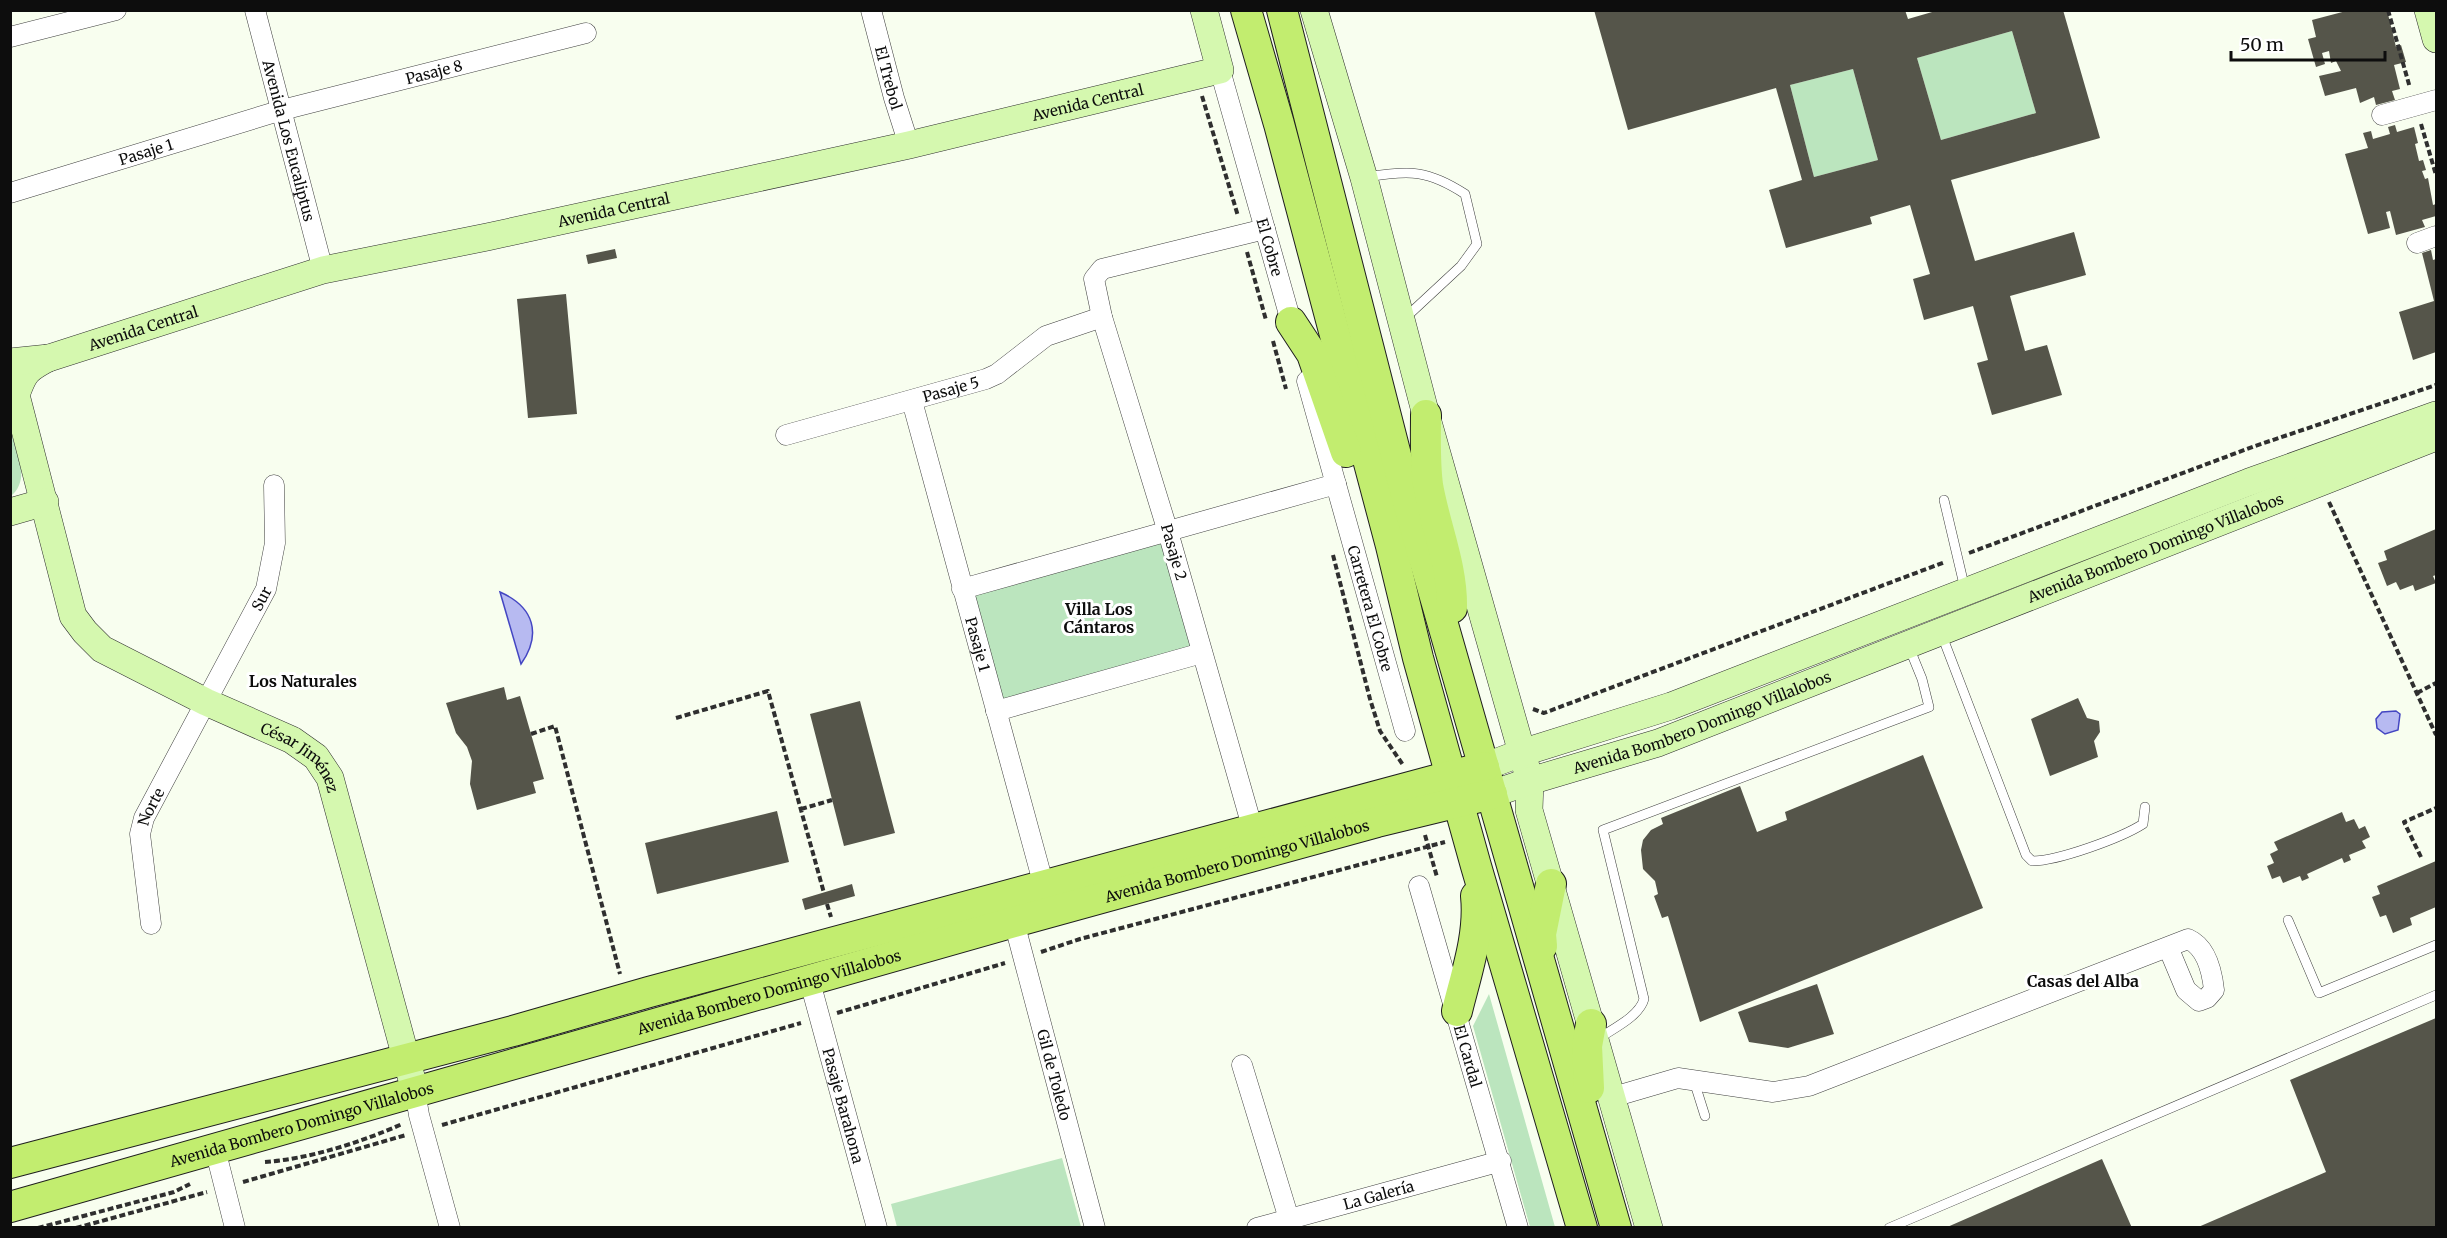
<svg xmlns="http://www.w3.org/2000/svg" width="2447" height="1238" font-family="Merriweather,serif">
  <rect width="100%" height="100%" fill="#f8feef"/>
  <!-- green -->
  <path fill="#bbe5be" d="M2012,31L2036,113L1941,140L1917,58Z
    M1853,69L1878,160L1814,177L1790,85Z
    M10,430C17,450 31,480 11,496Z
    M1160,539L1192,653L1001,706L968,592Z
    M1489,994L1555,1227H1530L1473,1026Z
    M1062,1158L1081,1227H897L891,1204Z"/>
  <!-- water -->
  <path fill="#b7baf1" stroke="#4446c2" stroke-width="1.5" d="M500,592C534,607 542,634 521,664Z
    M2396,711L2400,714L2398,730L2385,734L2377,728L2376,719L2382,712Z"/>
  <!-- building -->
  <path fill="#55554a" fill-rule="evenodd" d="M1594,10H1905L1908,19L1939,10H2063L2100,138L1951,180L1975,261L2074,232L2086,275L2010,296L2025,351L2047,345L2062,395L1992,415L1977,363L1988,360L1973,306L1924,320L1913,279L1930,274L1910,205L1870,217L1872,224L1786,248L1769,190L1802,180L1776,88L1628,130ZM2012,31L2036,113L1941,140L1917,58ZM1853,69L1878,160L1814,177L1790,85Z
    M2350,10H2387L2396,47L2401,45L2406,62L2394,65L2400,89L2392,91L2395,100L2376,105L2374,97L2360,103L2356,88L2325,96L2319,76L2341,71L2336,61L2331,63L2329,51L2322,53L2325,64L2316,67L2308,39L2316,37L2312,20Z
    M2395,125L2397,132L2414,127L2418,143L2415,144L2419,161L2423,160L2426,170L2422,171L2425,179L2428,178L2433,205L2436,204V216L2422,220L2425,227L2396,235L2390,211L2386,212L2390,228L2368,234L2345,154L2368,148L2363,133L2371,131L2373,139L2390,134L2388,127Z
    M615,249L617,258L588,264L586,255Z
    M2431,250L2433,260L2436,259V352L2413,360L2399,312L2434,301L2422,253Z
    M566,294L577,414L528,418L517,299Z
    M2436,529V575L2433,576L2436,583L2415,591L2413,585L2400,590L2396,582L2387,586L2378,563L2387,560L2384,551Z
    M504,687L507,700L520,696L544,779L533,782L536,793L477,810L470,784L472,761L467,747L456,733L446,703Z
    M2078,698L2087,718L2099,721L2100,732L2094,741L2098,757L2050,776L2031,719Z
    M860,701L895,833L844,846L810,714Z
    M1923,755L1983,908L1700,1022L1668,916L1662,918L1654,896L1658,894L1655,881L1643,869L1641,850L1643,840L1651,830L1663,824L1661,818L1740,786L1757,832L1787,820L1785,812Z
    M777,811L789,862L657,894L645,843Z
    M2342,812L2346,822L2354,819L2359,829L2365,826L2370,837L2362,841L2366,848L2349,855L2351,860L2344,863L2342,858L2307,874L2309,878L2302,881L2300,876L2283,883L2280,876L2272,879L2267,866L2274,863L2270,854L2278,850L2274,842Z
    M2436,861V907L2410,918L2412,925L2393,933L2386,915L2380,917L2372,897L2380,894L2377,886Z
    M852,884L855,896L805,910L802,899Z
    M1817,984L1834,1034L1788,1048L1749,1042L1738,1012Z
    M2436,1018V1228H2196L2326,1172L2290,1080Z
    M2102,1159L2132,1228H1945Z"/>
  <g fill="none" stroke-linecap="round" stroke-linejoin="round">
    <defs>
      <path id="lane" d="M1367,177C1410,170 1428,170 1465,194L1477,244L1461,266L1404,319
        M1944,500L1965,589
        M1941,633L2026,855L2032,861C2058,861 2121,838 2143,824L2145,807
        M2288,920L2319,993L2436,945
        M1598,1039C1612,1029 1639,1017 1644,999L1603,830L1929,707L1922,679L1909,647
        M1694,1081L1705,1116
        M1889,1228L2436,995"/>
      <g id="street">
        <path id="s1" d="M255,10L323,270"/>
        <path id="s2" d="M871,10L894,98L909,145"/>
        <path d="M10,37L116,10"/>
        <path id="s3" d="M1220,70L1294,332"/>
        <path d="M2382,115L2436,100"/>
        <path id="s4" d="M10,193L282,110L586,33"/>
        <path d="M2417,243L2436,236"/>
        <path id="s5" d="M1307,381L1405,731"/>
        <path id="s6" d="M912,401L1044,886"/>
        <path id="s7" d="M786,435L986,379L997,374L1046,336L1102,317"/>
        <path d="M962,589L1336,484"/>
        <path d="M996,711L1202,653"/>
        <path d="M1253,830L1168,532L1102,317L1094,279L1102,269L1265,229"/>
        <path id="s8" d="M1419,886L1518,1228"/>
        <path id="s9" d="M1014,922L1095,1228"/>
        <path id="s10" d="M151,924L140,834L144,818L266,589L275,543L274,485"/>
        <path id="s11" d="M810,982L877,1228"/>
        <path d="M1242,1065L1289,1219"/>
        <path d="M415,1091L419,1115L450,1228"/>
        <path d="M1613,1097L1678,1078L1773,1092L1809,1086L2188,939C2206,947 2212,971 2214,990L2207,998L2199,1001L2186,990L2168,947"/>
        <path d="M215,1149L235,1228"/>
        <path id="s12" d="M1257,1228L1501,1161"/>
      </g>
      <g id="secondary">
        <path d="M1314,10L1364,178L1426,415L1530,781L1529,810L1649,1228"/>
        <path d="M2428,10L2436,39"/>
        <path id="s13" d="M48,358C27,369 24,372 16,395L73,616L85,632L102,649L206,702L292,740L316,757L330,778L415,1091"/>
        <path id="s14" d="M10,362L49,358L323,270L487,237L909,145L1220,70L1204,10"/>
        <path d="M10,512L45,502"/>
        <path d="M1484,767L1521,753L1671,706L2249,482L2436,415"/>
        <path id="s15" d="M1492,794L1530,781L1658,743L2436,437"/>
      </g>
      <g id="primary">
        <path d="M1246,10L1279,124L1391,546L1418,658L1476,866L1582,1228"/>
        <path d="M1282,10L1409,506L1616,1228"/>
        <path d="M1291,322L1312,354L1346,452"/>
        <path d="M1426,415C1426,438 1425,462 1428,485C1435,526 1453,566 1452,608"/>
        <path d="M1542,946L1541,934L1551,884"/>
        <path d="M1457,1011C1466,974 1480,935 1476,896"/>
        <path d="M1589,1088L1587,1046L1591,1024"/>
        <path d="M10,1163L513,1031L649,992L1484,767"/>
        <path id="s16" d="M10,1207L1014,922L1377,822L1492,794"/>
      </g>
    </defs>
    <!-- lane casing -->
    <use href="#lane" stroke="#404040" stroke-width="10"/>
    <!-- street casing -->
    <use href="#street" stroke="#404040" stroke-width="21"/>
    <!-- secondary casing -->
    <use href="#secondary" stroke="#2f2f2f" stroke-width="28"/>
    <!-- primary casing -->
    <use href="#primary" stroke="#1e1e1e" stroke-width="32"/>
    <!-- path -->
    <path stroke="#2f2f2f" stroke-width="4" stroke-dasharray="6 3" stroke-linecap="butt" d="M2388,10L2410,88
      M1202,96L1238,216
      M2421,124L2436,175
      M1247,252L1266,320
      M1273,341L1286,389
      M2329,502L2436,735
      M1969,553L2255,446L2436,385
      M1333,555L1370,699L1380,731L1403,765
      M2417,693L2436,683
      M1533,709L1544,713L1945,562
      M676,718L768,691L824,893
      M531,734L555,726L620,974
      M801,809L832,800
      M1425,835L1437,877
      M2421,857L2404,822L2436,808
      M827,904L831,917
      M1041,952L1080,939L1445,842
      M837,1013L1005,963
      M442,1125L801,1023
      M265,1162C309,1159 362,1142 402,1124
      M243,1182L406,1135
      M38,1228L174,1192L190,1184
      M76,1228L207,1192"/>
    <!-- lane -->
    <use href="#lane" stroke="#fff" stroke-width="9"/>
    <!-- street -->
    <use href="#street" stroke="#fff" stroke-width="20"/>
    <!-- secondary -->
    <use href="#secondary" stroke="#d5f8af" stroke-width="27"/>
    <!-- primary -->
    <use href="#primary" stroke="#c2ed6f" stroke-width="30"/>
  </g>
  <g text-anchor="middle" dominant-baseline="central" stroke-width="6" stroke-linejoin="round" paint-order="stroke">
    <!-- street labels -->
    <g font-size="15" fill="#0d0d0d" stroke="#fff">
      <text stroke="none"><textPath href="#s4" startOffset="441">Pasaje 8</textPath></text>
      <text stroke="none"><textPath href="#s2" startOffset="70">El Trebol</textPath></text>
      <text stroke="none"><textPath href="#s14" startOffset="1110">Avenida Central</textPath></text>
      <text stroke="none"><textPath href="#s1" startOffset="135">Avenida Los Eucaliptus</textPath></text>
      <text stroke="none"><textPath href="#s4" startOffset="142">Pasaje 1</textPath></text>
      <text stroke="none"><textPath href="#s14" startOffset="624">Avenida Central</textPath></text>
      <text stroke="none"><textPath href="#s3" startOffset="184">El Cobre</textPath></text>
      <text stroke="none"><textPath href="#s14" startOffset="138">Avenida Central</textPath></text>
      <text stroke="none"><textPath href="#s7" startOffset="171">Pasaje 5</textPath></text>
      <text stroke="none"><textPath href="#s15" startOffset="708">Avenida Bombero Domingo Villalobos</textPath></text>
      <text transform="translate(1174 552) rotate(74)">Pasaje 2</text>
      <text stroke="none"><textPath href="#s10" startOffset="356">Sur</textPath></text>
      <text stroke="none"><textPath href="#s5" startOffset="236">Carretera El Cobre</textPath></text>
      <text stroke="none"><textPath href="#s6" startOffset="252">Pasaje 1</textPath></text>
      <text stroke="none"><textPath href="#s15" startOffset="222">Avenida Bombero Domingo Villalobos</textPath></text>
      <text stroke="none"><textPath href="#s13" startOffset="552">César Jiménez</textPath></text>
      <text stroke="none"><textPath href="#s10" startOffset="120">Norte</textPath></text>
      <text stroke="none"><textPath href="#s16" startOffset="1275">Avenida Bombero Domingo Villalobos</textPath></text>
      <text stroke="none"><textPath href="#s16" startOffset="789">Avenida Bombero Domingo Villalobos</textPath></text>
      <text stroke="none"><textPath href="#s8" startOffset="177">El Cardal</textPath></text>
      <text stroke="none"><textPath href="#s9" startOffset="158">Gil de Toledo</textPath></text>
      <text stroke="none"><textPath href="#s11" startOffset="128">Pasaje Barahona</textPath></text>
      <text stroke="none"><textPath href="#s16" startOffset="303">Avenida Bombero Domingo Villalobos</textPath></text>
      <text stroke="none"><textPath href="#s12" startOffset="126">La Galería</textPath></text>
    </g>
    <!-- neighbourhood labels -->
    <g font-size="16" font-weight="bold" fill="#0d0d0d" stroke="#fff">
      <text x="1099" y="609">Villa Los<tspan x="1099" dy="18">Cántaros</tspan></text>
      <text x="303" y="681">Los Naturales</text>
      <text x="2083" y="981">Casas del Alba</text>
    </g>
  </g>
  <!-- border -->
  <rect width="2447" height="1238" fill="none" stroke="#0d0d0d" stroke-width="24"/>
  <!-- scale -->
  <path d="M2231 51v9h154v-9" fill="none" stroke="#0d0d0d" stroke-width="3"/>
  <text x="2240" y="51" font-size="18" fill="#0d0d0d" stroke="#ffffff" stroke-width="4.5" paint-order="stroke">50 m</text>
</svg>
